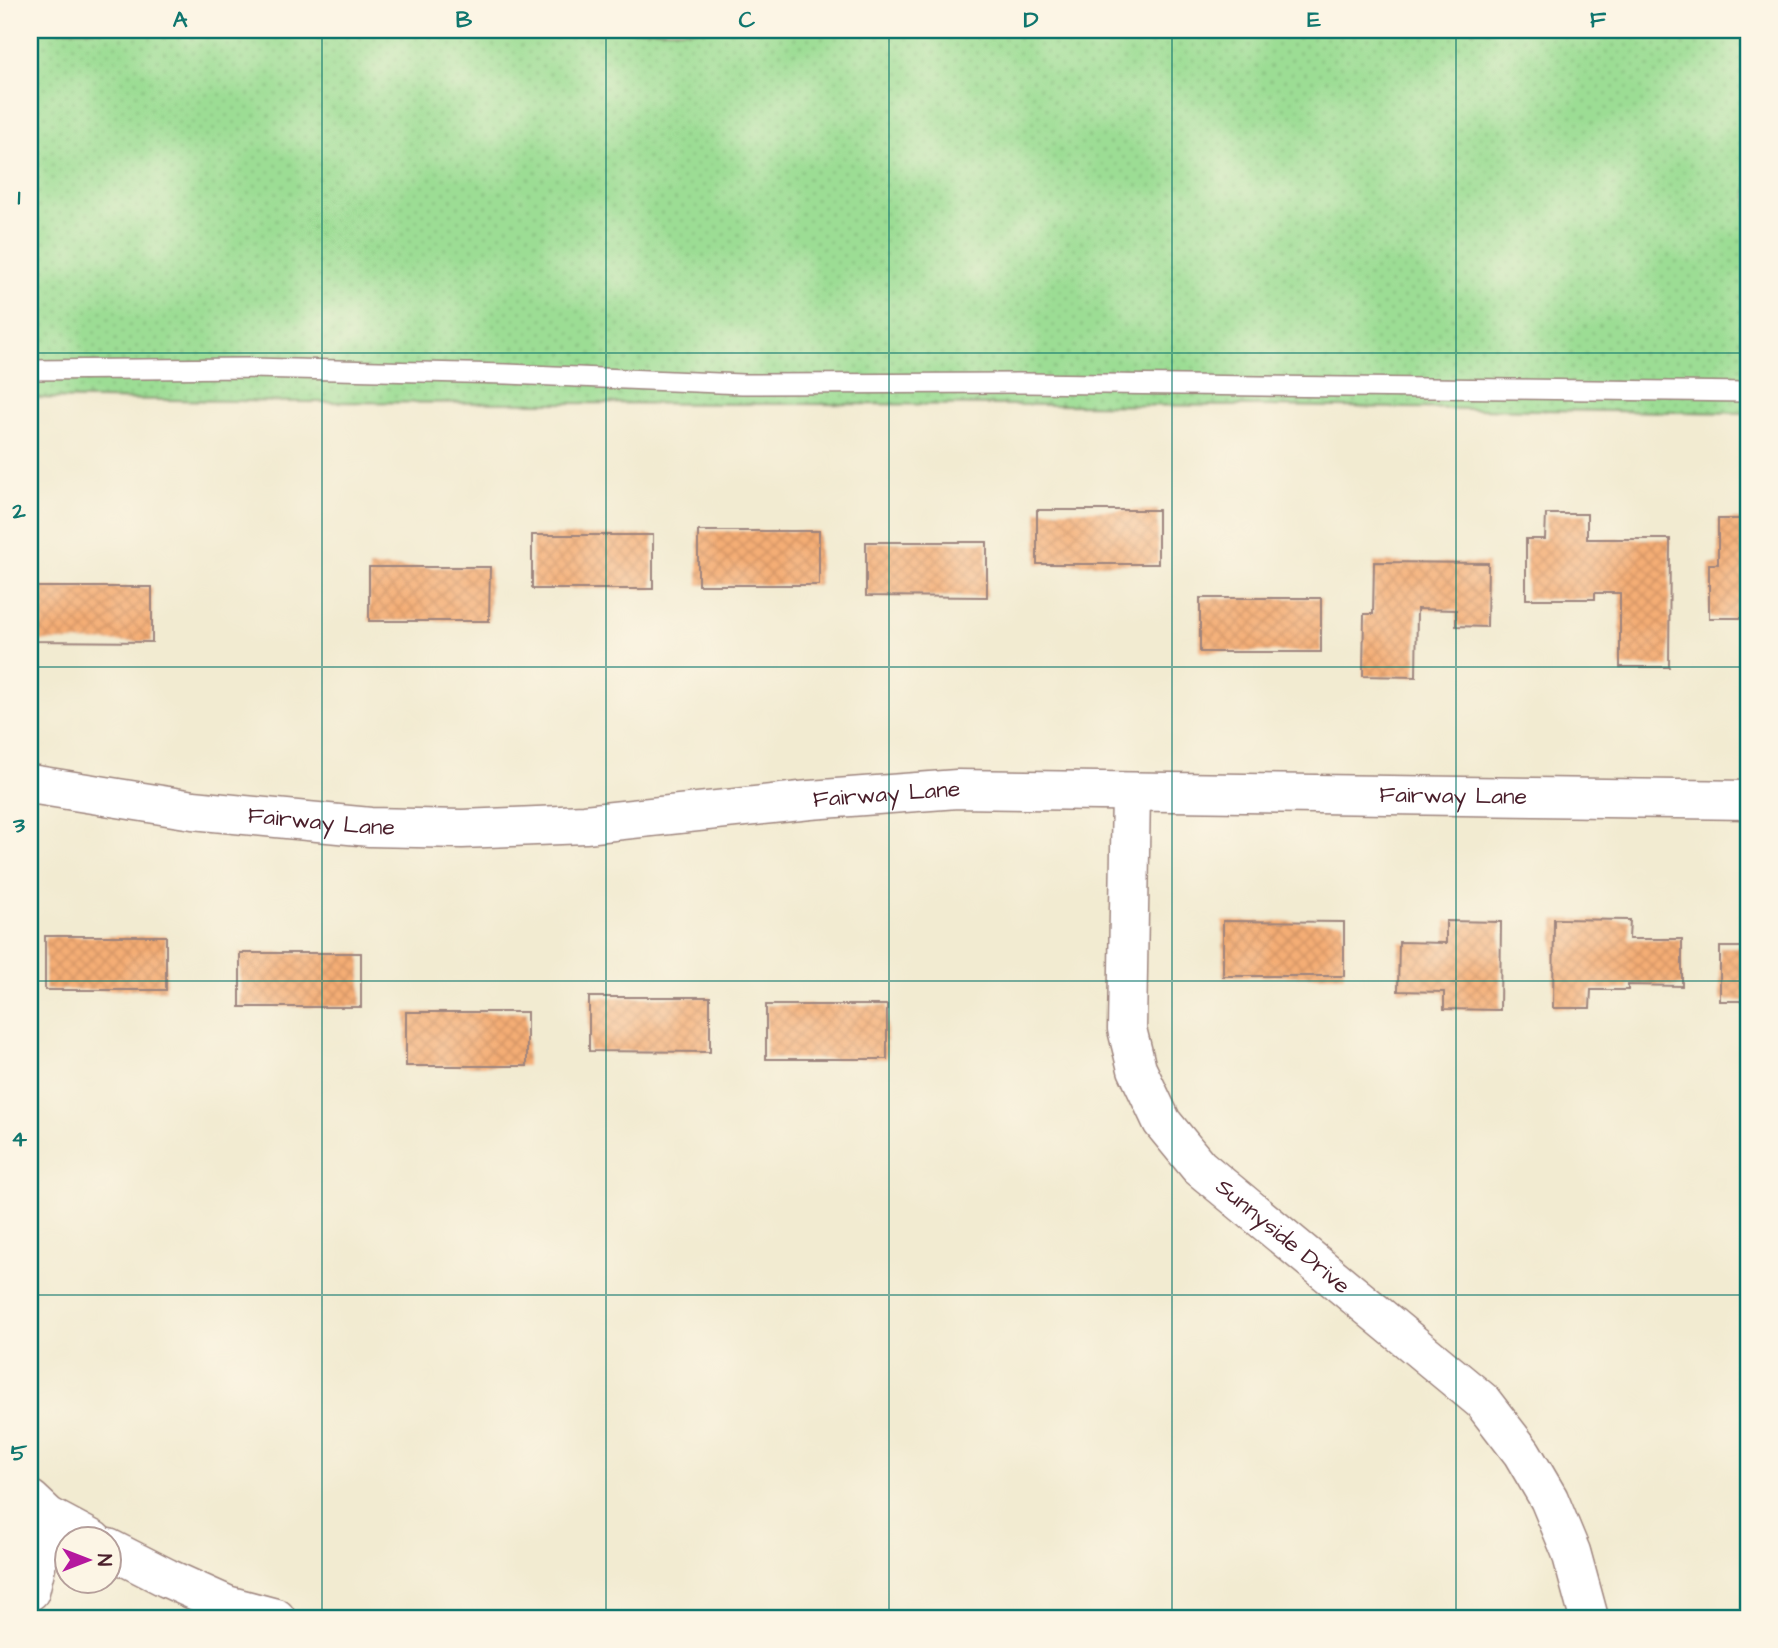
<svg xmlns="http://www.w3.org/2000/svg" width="1778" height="1648" font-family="'Architects Daughter',sans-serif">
  <defs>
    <pattern id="grass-dots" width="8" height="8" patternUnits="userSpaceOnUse" patternTransform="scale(1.75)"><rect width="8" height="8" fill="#9cdd94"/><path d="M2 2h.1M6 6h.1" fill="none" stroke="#88bd80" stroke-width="1.8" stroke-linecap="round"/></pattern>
    <pattern id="building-cross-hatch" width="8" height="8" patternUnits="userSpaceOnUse" patternTransform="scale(1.75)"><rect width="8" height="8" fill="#f4ad75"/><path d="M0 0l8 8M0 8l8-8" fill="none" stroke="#d39465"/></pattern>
  </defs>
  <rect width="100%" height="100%" fill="#fcf5e5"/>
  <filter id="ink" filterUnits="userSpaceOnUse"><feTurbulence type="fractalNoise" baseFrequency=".0143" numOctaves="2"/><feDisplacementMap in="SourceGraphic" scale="14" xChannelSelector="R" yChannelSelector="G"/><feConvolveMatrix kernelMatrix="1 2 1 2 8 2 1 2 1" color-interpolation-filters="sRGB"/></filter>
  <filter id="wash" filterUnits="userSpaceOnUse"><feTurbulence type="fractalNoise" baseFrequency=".00686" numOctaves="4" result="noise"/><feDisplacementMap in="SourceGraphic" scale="28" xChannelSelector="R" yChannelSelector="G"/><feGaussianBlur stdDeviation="1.57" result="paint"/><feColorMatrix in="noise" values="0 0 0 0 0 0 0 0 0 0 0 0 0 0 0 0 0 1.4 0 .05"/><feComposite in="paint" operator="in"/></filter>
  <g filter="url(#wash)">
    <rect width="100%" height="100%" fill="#f2ebd1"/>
    <!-- grass -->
    <path fill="url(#grass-dots)" stroke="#737e60" stroke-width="2" d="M30,30H1748V413L1269,406L305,402L30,398Z"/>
    <g id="blocks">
      <!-- building -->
      <path fill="url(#building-cross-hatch)" d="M1037,510H1158V564H1037Z
        M1546,514H1587V539H1670L1669,667H1620V593H1595V599H1526V539H1545Z
        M1718,519H1748V618H1709V564H1718Z
        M698,531H819V585H698Z
        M532,535H653V589H532Z
        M866,542H987V597L866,596Z
        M1374,562L1488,563L1487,627L1456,626V610L1417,609L1416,677L1363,676L1364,614H1373Z
        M369,567H490L489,621H369Z
        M31,587H152V642L31,641Z
        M1200,598H1321V652H1200Z
        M1554,919L1630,920L1629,939H1682V986L1628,985V990H1591L1590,1008H1553Z
        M1223,921L1344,922V976H1223Z
        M1446,921L1501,922L1500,1010L1444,1009V992L1398,991L1399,942L1446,943Z
        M45,936H166V990H45Z
        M1720,947H1748V1001H1720Z
        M240,953H361V1007H240Z
        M589,997H710V1052L589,1051Z
        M766,1005H887V1059H766Z
        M406,1012H527V1066H406Z"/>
    </g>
  </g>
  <g filter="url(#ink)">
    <use href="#blocks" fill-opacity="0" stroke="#9e857e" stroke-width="2"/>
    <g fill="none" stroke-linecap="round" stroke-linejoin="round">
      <defs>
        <path id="lane" d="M30,370L251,368L507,374L742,384L1025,383L1748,392"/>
        <g id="street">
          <path id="s1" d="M30,784L193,810L370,827L462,829L585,824L810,800L957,789L1748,800"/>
          <path id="s2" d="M1131,792L1127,1029L1137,1069L1162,1122L1199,1167L1482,1401L1522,1453L1549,1499L1571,1552L1589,1618"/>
          <path d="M31,1500L48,1516L93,1540"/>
          <path d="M108,1548L167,1578L227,1605L276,1618"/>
          <path d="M30,1591L48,1516"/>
        </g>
      </defs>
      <!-- lane casing -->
      <use href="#lane" stroke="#9e857e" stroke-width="22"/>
      <!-- street casing -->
      <use href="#street" stroke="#9e857e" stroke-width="41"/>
      <!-- lane -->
      <use href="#lane" stroke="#fff" stroke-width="19"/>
      <!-- street -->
      <use href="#street" stroke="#fff" stroke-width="38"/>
    </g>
  </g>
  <!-- grid -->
  <path fill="none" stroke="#0f766e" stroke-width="2" stroke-opacity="0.55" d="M322,30V1618M606,30V1618M889,30V1618M1172,30V1618M1456,30V1618M30,353H1748M30,667H1748M30,981H1748M30,1295H1748"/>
  <g text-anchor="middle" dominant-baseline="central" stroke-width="7" stroke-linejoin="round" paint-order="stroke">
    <!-- street labels -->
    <g font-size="23" fill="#4a1f2b" stroke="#fcf5e5">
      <text stroke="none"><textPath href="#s1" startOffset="861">Fairway Lane</textPath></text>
      <text stroke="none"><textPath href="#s1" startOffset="1428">Fairway Lane</textPath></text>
      <text stroke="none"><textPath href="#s1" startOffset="294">Fairway Lane</textPath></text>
      <text stroke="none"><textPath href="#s2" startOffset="504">Sunnyside Drive</textPath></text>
    </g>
  </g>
  <!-- margin -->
  <rect width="1778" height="1648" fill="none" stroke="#fcf5e5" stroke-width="77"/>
  <!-- north arrow -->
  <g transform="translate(88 1560) rotate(90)"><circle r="33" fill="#fcf5e5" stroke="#b59f9b" stroke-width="2"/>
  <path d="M0-5L12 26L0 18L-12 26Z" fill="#b5179e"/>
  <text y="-10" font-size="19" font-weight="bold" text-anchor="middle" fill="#4a1f2b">N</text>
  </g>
  <rect x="38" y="38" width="1702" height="1572" fill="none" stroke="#0f766e" stroke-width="2.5"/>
  <g font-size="23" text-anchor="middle" font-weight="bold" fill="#0f766e">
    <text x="180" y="27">A</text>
    <text x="464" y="27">B</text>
    <text x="747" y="27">C</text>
    <text x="1031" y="27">D</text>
    <text x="1314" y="27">E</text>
    <text x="1598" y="27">F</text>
    <text x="19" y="204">1</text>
    <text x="19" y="518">2</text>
    <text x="19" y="832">3</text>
    <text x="19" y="1146">4</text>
    <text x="19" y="1460">5</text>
  </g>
</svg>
